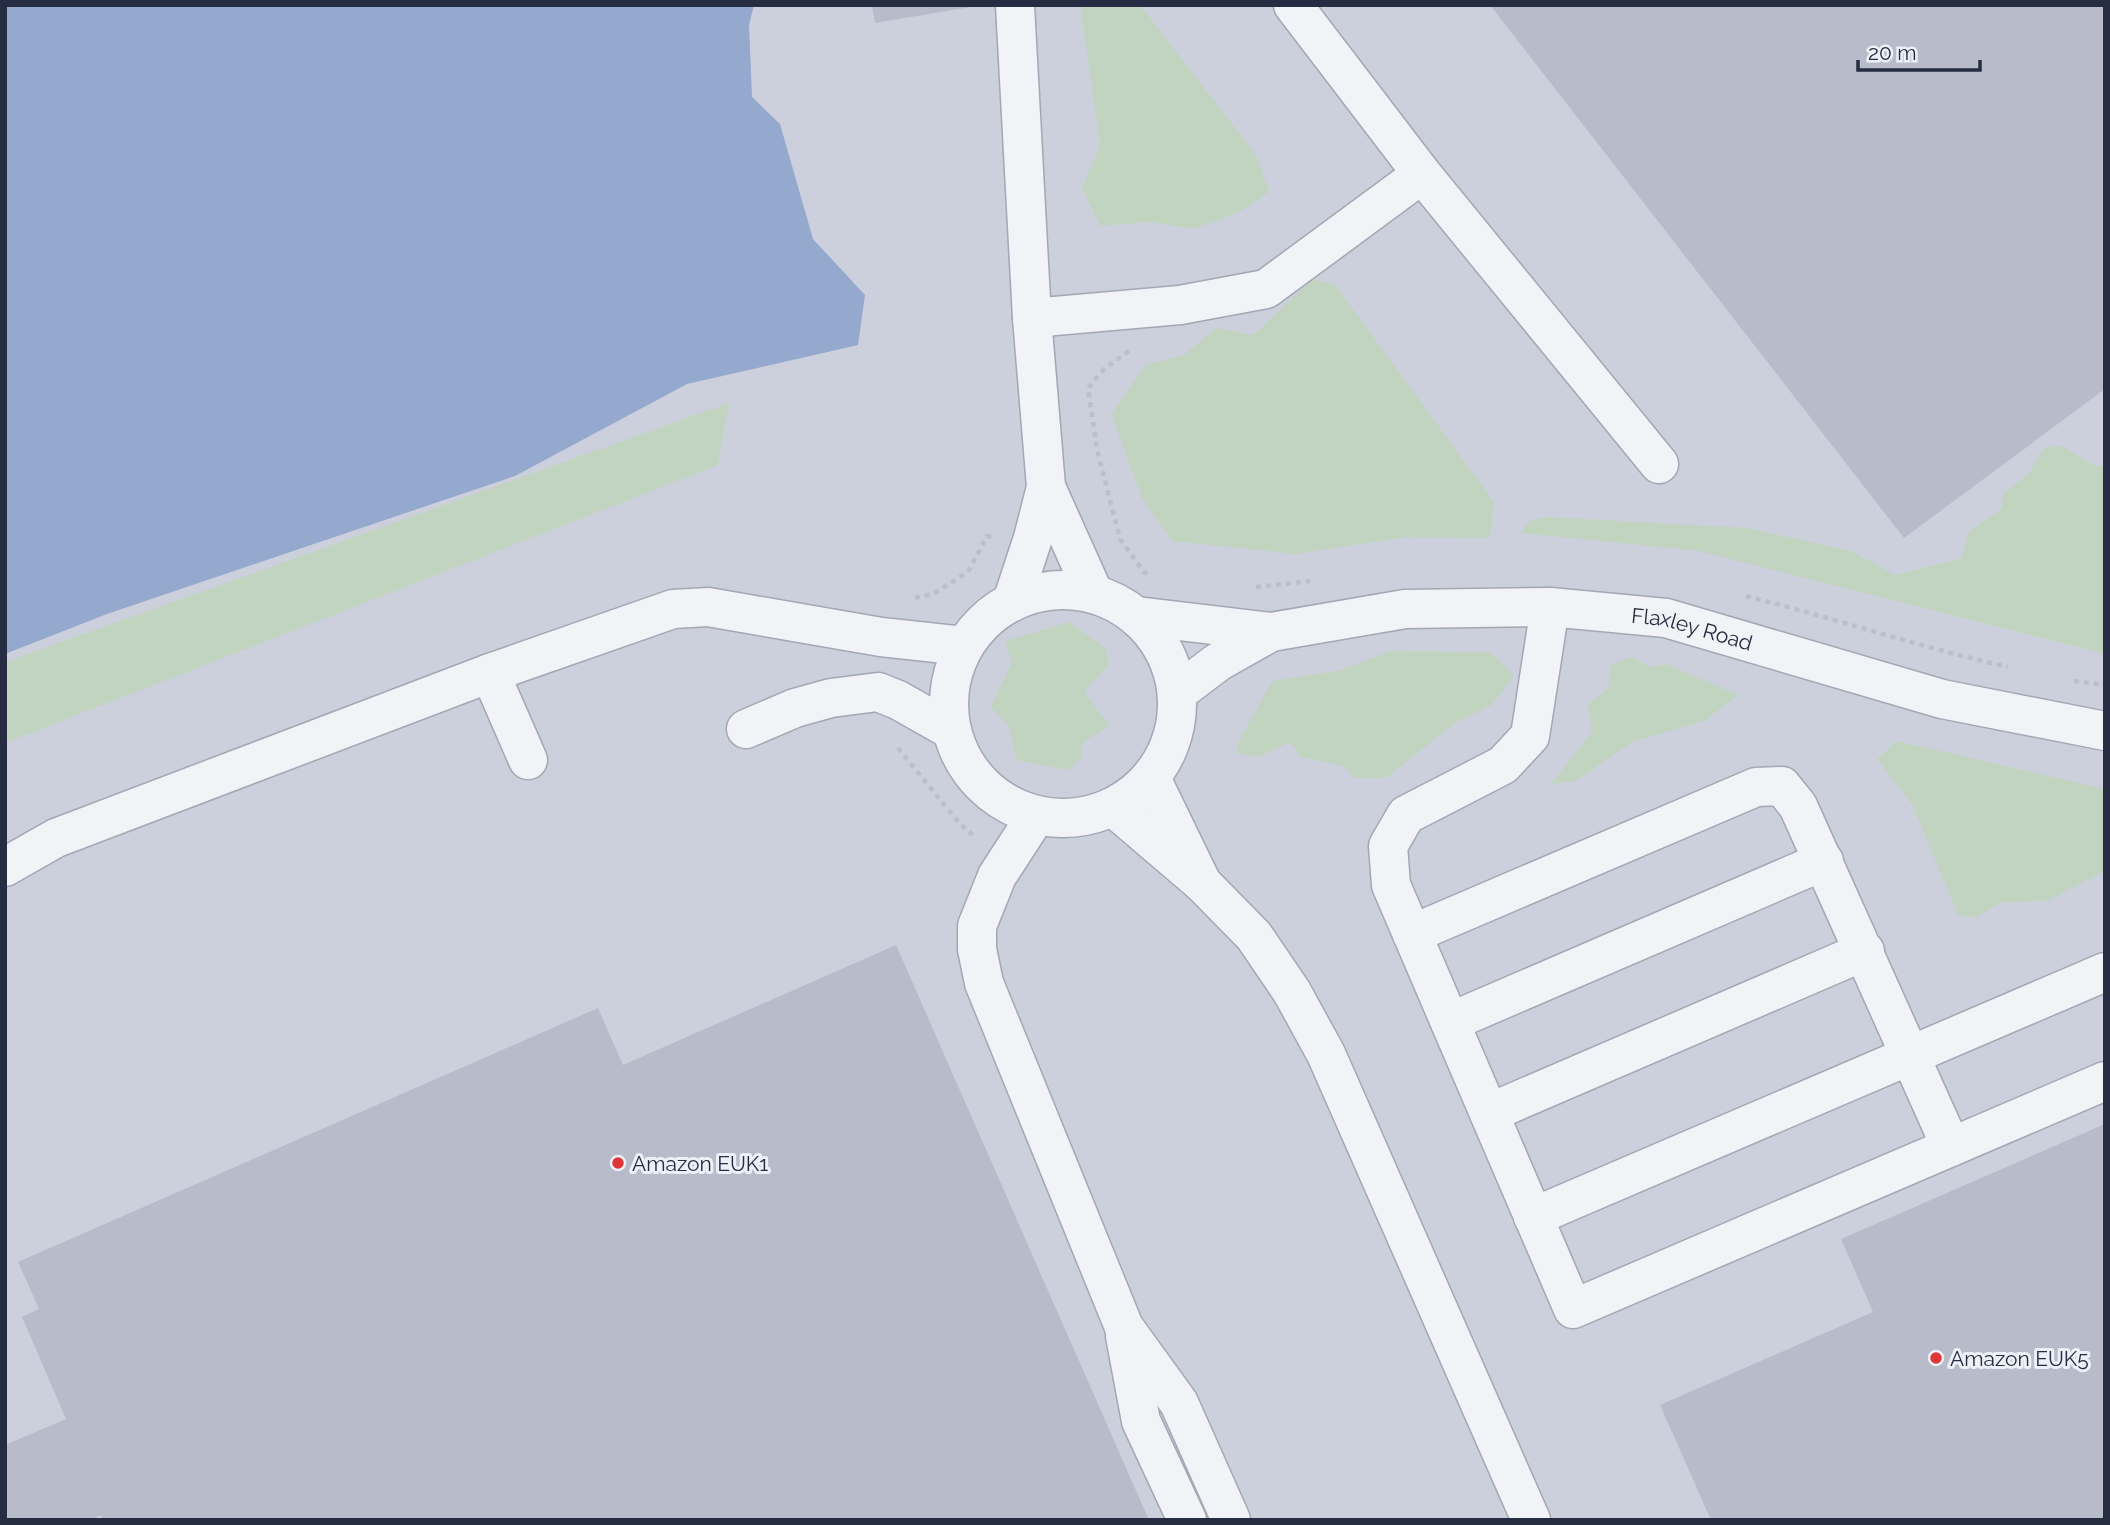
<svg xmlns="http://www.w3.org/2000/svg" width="2110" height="1525" font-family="Raleway,sans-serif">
  <rect width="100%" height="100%" fill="#dee1e9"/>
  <!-- built -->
  <path fill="#ccd0dc" d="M5,5H2105V1520H5Z"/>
  <!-- green -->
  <path fill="#c1d4bf" d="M1080,5H1140L1256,155L1269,192L1239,212L1194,229L1150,222L1100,226L1082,188L1100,145Z
    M1313,279L1336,286L1494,502L1490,538L1407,537L1295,554L1172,541L1142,498L1111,414L1146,365L1184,355L1216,328L1253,335Z
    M729,403L718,465L5,743V662Z
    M2062,446L2097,467L2105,465V654L1699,551L1521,533L1530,520L1547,517L1747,528L1851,551L1895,575L1962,558L1968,533L2002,508L2003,494L2029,473L2044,448Z
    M1069,622L1106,648L1109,665L1084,691L1109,726L1082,743V758L1067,770L1016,760L1009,726L991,707L1012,662L1005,641Z
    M1391,651L1490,652L1514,675L1492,705L1455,723L1386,778H1355L1343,766L1300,757L1291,742L1258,757L1239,754L1237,745L1272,681L1337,671Z
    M1631,657L1651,667L1666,664L1738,695L1704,721L1632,742L1576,781L1551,784L1592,732L1588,704L1608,689L1611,665Z
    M1897,741L2105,789V871L2049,900L2000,903L1976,917L1958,915L1912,804L1877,759Z"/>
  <!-- water -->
  <path fill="#95a8cd" d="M5,5H754L749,25L752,97L780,124L813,239L865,295L858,345L687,384L515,476L107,614L5,654Z"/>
  <!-- building -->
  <path fill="#b8bcca" d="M872,5H971V7L875,23Z
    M1490,5H2105V389L1904,538Z
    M896,945L1149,1520H103L101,1515L91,1520H5V1445L66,1419L22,1317L39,1309L18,1262L598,1008L623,1065Z
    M2105,1124V1520H1711L1660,1405L1873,1312L1841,1239Z"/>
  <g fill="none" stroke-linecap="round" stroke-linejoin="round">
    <defs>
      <g id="minor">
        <path d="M1293,5L1422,174"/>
        <path d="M1032,318L1180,305L1266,289L1422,174L1659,464"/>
        <path d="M1046,487L1094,594"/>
        <circle cx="1063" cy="704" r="114"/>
        <path d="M1012,602L1033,538L1046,487L1032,318L1015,5"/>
        <path d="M1550,607L1530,736L1503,765L1406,815L1388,846L1391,885L1573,1309L2105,1081"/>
        <path id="s1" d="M1137,616L1271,632L1405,609L1550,607L1666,618L1942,699L2105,731"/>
        <path d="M490,673L528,760"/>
        <path d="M1177,693L1218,662L1271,632"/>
        <path d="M746,729L795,708L831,698L878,692L898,700L951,730"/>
        <path d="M1113,807L1202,883L1151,778"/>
        <path d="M1036,816L997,876L977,926V949L984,983L1124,1327L1179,1403L1231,1520"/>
        <path d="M5,867L56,838L490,673L673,609L708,607L881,637L964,646"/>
        <path d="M1202,883L1254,936L1292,992L1326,1054L1531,1520"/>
        <path d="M1412,934L1756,787L1782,786L1798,806L1951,1147"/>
        <path d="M1450,1022L1824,861"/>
        <path d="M1489,1113L1865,951"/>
        <path d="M1533,1217L2105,972"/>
        <path d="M1125,1336L1141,1421L1187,1520"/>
      </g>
    </defs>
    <!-- minor casing -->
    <use href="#minor" stroke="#a3a7b4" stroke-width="41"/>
    <!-- path -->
    <path stroke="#bcbfc8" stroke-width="4.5" stroke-dasharray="5 5" stroke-linecap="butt" d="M1129,351L1104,369L1088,388L1097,450L1120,539L1144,572L1150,575
      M1256,587L1310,581
      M1746,596C1834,618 1919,647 2008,667
      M915,598L933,594L968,572L987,536L993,537
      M2074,681L2105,685
      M898,748L959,823L974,836"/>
    <!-- minor -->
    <use href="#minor" stroke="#f1f3f7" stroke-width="38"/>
  </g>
  <!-- markers -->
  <g fill="#dc3637" stroke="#eef0f7" stroke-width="2.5">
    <circle cx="618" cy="1163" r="7"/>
    <circle cx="1936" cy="1358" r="7"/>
  </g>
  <g text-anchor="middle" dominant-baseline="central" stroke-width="6" stroke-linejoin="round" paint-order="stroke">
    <!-- street labels -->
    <g font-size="21" fill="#262c42" stroke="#eef0f7">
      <text stroke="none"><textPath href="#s1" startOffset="560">Flaxley Road</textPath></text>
    </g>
    <!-- poi labels -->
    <g font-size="21" fill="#262c42" stroke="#eef0f7" text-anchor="start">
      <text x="632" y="1163">Amazon EUK1</text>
      <text x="1950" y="1358">Amazon EUK5</text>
    </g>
  </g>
  <!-- border -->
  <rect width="2110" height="1525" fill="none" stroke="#262c42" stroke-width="14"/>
  <!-- scale -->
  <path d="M1858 60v10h122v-10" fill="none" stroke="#262c42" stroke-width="3.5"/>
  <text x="1868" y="60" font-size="21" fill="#262c42" stroke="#eef0f7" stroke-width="5" paint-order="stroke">20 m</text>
</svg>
